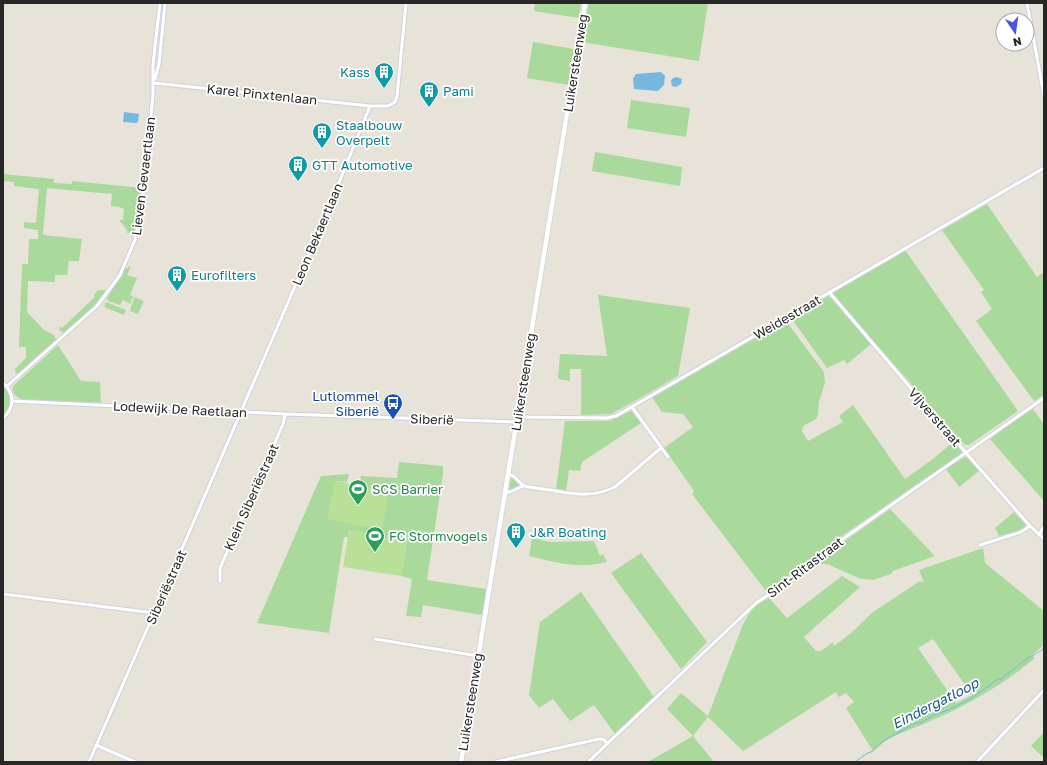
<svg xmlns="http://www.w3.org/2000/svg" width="1047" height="765" font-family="'Golos Text',sans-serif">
  <rect width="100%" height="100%" fill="#e8e3d9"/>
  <!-- green -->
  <path fill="#a9d99b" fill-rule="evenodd" d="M535,3H581L579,18L534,11Z
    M589,3H708L699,61L581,42Z
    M533,42L574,49L569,85L527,78Z
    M631,100L690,108L686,137L627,128Z
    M595,152L682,167L680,186L592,171Z
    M3,174L54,179V183L72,184V181L142,188L139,215L135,232L127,233V230L120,221V220H123L124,209L121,208L120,207L111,206L112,194L47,188L43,235L82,239L79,261H69L67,275H55V282L28,281L27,312L44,330L54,335L56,340L19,373H16L15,369L26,358V347H19L22,264H28L29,239H38V230L24,228V222L36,223L39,189L14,186V182L3,181Z
    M987,204L1037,277L1044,272V395L1034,401L976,321L992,309L981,292L984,290L942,230Z
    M905,250L1018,411L969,445H966L964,444L833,295V293L835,290Z
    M131,266L127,275L137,278L130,295L133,296L130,304L123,300L120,305L108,301L107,298L125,269Z
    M102,290H107L91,309L64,333L59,330L60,326L62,328L95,297L94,295L97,291Z
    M598,295L690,308L678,376L642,397L611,414L581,415V369H570V381L558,379L560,354L607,356Z
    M828,296L832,299L871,344L847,364L844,360L827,368L791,318Z
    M134,297L144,301L138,314L130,311Z
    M106,302L126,310L124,315L104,307Z
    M786,321L824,372L825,383L819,401L818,415L816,419L803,426L802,431L808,441L843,422L839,416L853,405L905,479L933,459L954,441L960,448L962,453L833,542L785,578L769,595L692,494L694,491L664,448L693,427L683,414L662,412L652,397Z
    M58,345L81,381L100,382L101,403L25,400C18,398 11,395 13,386Z
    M3,385C14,394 12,406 3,416Z
    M1032,408L1044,424V501L990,439Z
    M631,411L641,423L582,462L580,471L569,470L566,491L556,489L565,421H609Z
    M966,457L969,458L979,471L959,487L946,469L963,458Z
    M399,462L443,466V474L427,580L486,589L482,615L423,605L421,617L406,616L412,579L401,576L407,540L349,530L348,537H344L329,633L257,623L321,476L349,474L347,482L335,481L389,492L359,486L361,476L397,478Z
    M511,478L515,479L521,486L514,490L509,489Z
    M890,509L935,556L893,571L891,574L873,580L866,579H861L827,564L814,563Z
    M1014,512L1025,524V528L1020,531L999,536L995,528Z
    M532,538L550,542L594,541L600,556L603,554L607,562C576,569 559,563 529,556Z
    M983,548L985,563L1044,611V645L1032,655L1035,658C1007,682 968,705 935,719C920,726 905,731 890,738C884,741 879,747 873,751L846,708L854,702L846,693L839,697L836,692L743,751L708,717L693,736L714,762H648L693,736L667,709L681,693L708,716L742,627C748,613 755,605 769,598L787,618L842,576L860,587L804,637L816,651H821L833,642L834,646L851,633L873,612L920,581L924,583L919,570ZM933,639L972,695L956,703L918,648Z
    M641,553L707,642L681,669L611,573Z
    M581,592L654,697L615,734L594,705L570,721L553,699L539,708L529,695L540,622Z
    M1044,732V758L1031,746Z"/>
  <!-- pitch -->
  <path fill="#b9e097" d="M335,481L389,492L382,530L327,519Z
    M349,530L407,539L401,576L343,567Z"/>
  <!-- water -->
  <path fill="#76b9e0" d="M661,72L665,76L664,85L658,91L634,89L633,78L636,74Z
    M677,77L682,79L681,84L676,87L672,86L671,81L673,78Z
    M124,112L139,114L138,122L136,123L123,122Z"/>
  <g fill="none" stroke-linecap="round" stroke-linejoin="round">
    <!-- stream -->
    <path stroke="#76b9e0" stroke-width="1" d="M855,762L866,754L873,751L878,745L885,740L916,723H921L934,715L948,710L972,698L998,679H1001L1028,658L1042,650L1044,647"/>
    <defs>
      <path id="street" d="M1027,3L1044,96
        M155,79L159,64L165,3
        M154,83L370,106H388L395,102L397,96L406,3
        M829,292L966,453L1030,526L1044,539
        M3,383C15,393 15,408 3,418
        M7,386L97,306L120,275L135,240L142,205L153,95V64L160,3
        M12,401L285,414L516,422
        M632,407L668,457
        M517,415L525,417L606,418L616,416L1044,168
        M508,474C516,475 519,484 525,486C533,488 542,489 550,490C575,494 592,498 615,487L661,448
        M505,492H510L523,486
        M1039,535L1044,526
        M980,545L1021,532L1030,526
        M220,581V568L283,424L285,414
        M3,594L154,613
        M375,639L478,656
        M96,745L135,762
        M89,762L188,535L332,200L370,106
        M495,762L599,739H603L607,743
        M588,762L756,603L780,587L810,562L837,543L1044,398
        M977,762L1044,690"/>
      <path id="secondary" d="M461,762L585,3"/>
    </defs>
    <!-- street casing -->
    <use href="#street" stroke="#cfd0de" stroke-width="5"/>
    <!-- secondary casing -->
    <use href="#secondary" stroke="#cfd0de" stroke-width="6"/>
    <!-- street -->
    <use href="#street" stroke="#fff" stroke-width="3"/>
    <!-- secondary -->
    <use href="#secondary" stroke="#fff" stroke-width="4.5"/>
  </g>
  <!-- icons -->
  <defs>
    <symbol id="building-pin" viewBox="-11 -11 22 30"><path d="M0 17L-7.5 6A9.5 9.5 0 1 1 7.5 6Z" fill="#0f9aa8" stroke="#fff"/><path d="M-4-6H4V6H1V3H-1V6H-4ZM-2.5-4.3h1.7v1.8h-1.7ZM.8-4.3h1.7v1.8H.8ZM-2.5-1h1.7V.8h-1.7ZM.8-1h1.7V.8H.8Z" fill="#fff"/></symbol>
    <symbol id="bus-pin" viewBox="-11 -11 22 30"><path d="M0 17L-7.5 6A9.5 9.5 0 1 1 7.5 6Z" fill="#1a4fb4" stroke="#fff"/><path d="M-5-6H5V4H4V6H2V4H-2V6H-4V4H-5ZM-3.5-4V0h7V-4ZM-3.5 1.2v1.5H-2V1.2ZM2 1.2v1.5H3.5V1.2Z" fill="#fff"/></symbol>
    <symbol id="stadium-pin" viewBox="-11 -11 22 30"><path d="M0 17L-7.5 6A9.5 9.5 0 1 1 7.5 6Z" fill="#2e9e5b" stroke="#fff"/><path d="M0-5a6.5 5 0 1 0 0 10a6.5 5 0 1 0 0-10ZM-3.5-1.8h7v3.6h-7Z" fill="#fff"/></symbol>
  </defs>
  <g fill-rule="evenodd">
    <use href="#building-pin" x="373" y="61" width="22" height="30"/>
    <use href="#building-pin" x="418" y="80" width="22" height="30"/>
    <use href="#building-pin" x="311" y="121" width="22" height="30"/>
    <use href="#building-pin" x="287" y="154" width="22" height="30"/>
    <use href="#building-pin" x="166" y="264" width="22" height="30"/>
    <use href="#bus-pin" x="382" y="392" width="22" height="30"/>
    <use href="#stadium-pin" x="347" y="478" width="22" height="30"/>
    <use href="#building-pin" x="505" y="521" width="22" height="30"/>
    <use href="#stadium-pin" x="364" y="525" width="22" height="30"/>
  </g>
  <g text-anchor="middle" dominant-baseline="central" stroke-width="3.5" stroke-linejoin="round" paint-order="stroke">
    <!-- street labels -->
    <g font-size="13" fill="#272727" stroke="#fff">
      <text transform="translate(575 63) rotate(-81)">Luikersteenweg</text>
      <text transform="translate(262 94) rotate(6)">Karel Pinxtenlaan</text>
      <text transform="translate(143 176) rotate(-83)">Lieven Gevaertlaan</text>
      <text transform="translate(317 234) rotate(-67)">Leon Bekaertlaan</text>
      <text transform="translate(787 317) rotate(-30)">Weidestraat</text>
      <text transform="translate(523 382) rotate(-81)">Luikersteenweg</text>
      <text transform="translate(180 409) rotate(3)">Lodewijk De Raetlaan</text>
      <text transform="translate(935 417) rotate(49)">Vijverstraat</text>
      <text transform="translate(432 419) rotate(2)">Siberië</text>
      <text transform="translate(251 497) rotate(-66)">Klein Siberiëstraat</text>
      <text transform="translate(805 567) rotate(-37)">Sint-Ritastraat</text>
      <text transform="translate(166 587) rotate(-66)">Siberiëstraat</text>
      <text transform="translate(470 702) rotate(-81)">Luikersteenweg</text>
    </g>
    <!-- culture labels -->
    <g font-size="13" fill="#0d838f" stroke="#fff" text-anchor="start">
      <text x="370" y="72" text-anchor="end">Kass</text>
      <text x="443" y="91">Pami</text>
      <text x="336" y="125">Staalbouw<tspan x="336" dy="15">Overpelt</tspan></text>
      <text x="312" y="165">GTT Automotive</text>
      <text x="191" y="275">Eurofilters</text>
      <text x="530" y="532">J&amp;R Boating</text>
    </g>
    <!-- transit labels -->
    <g font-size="13" fill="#164399" stroke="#fff" text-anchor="end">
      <text x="379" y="396">Lutlommel<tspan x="379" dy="15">Siberië</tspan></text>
    </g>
    <!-- leisure labels -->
    <g font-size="13" fill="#27864d" stroke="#fff" text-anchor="start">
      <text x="372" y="489">SCS Barrier</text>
      <text x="389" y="536">FC Stormvogels</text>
    </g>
    <!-- water labels -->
    <g font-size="14" font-style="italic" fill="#1a5687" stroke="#fff">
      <text transform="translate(935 703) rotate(-27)">Eindergatloop</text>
    </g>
  </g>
  <!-- border -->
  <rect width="1047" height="765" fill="none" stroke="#272727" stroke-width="8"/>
  <!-- north arrow -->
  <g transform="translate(1015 32) rotate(167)"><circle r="19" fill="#ffffff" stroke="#a9a9a9"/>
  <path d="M0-3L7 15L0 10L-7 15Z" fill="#4855e6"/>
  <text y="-6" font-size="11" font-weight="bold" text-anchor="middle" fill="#272727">N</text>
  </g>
</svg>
